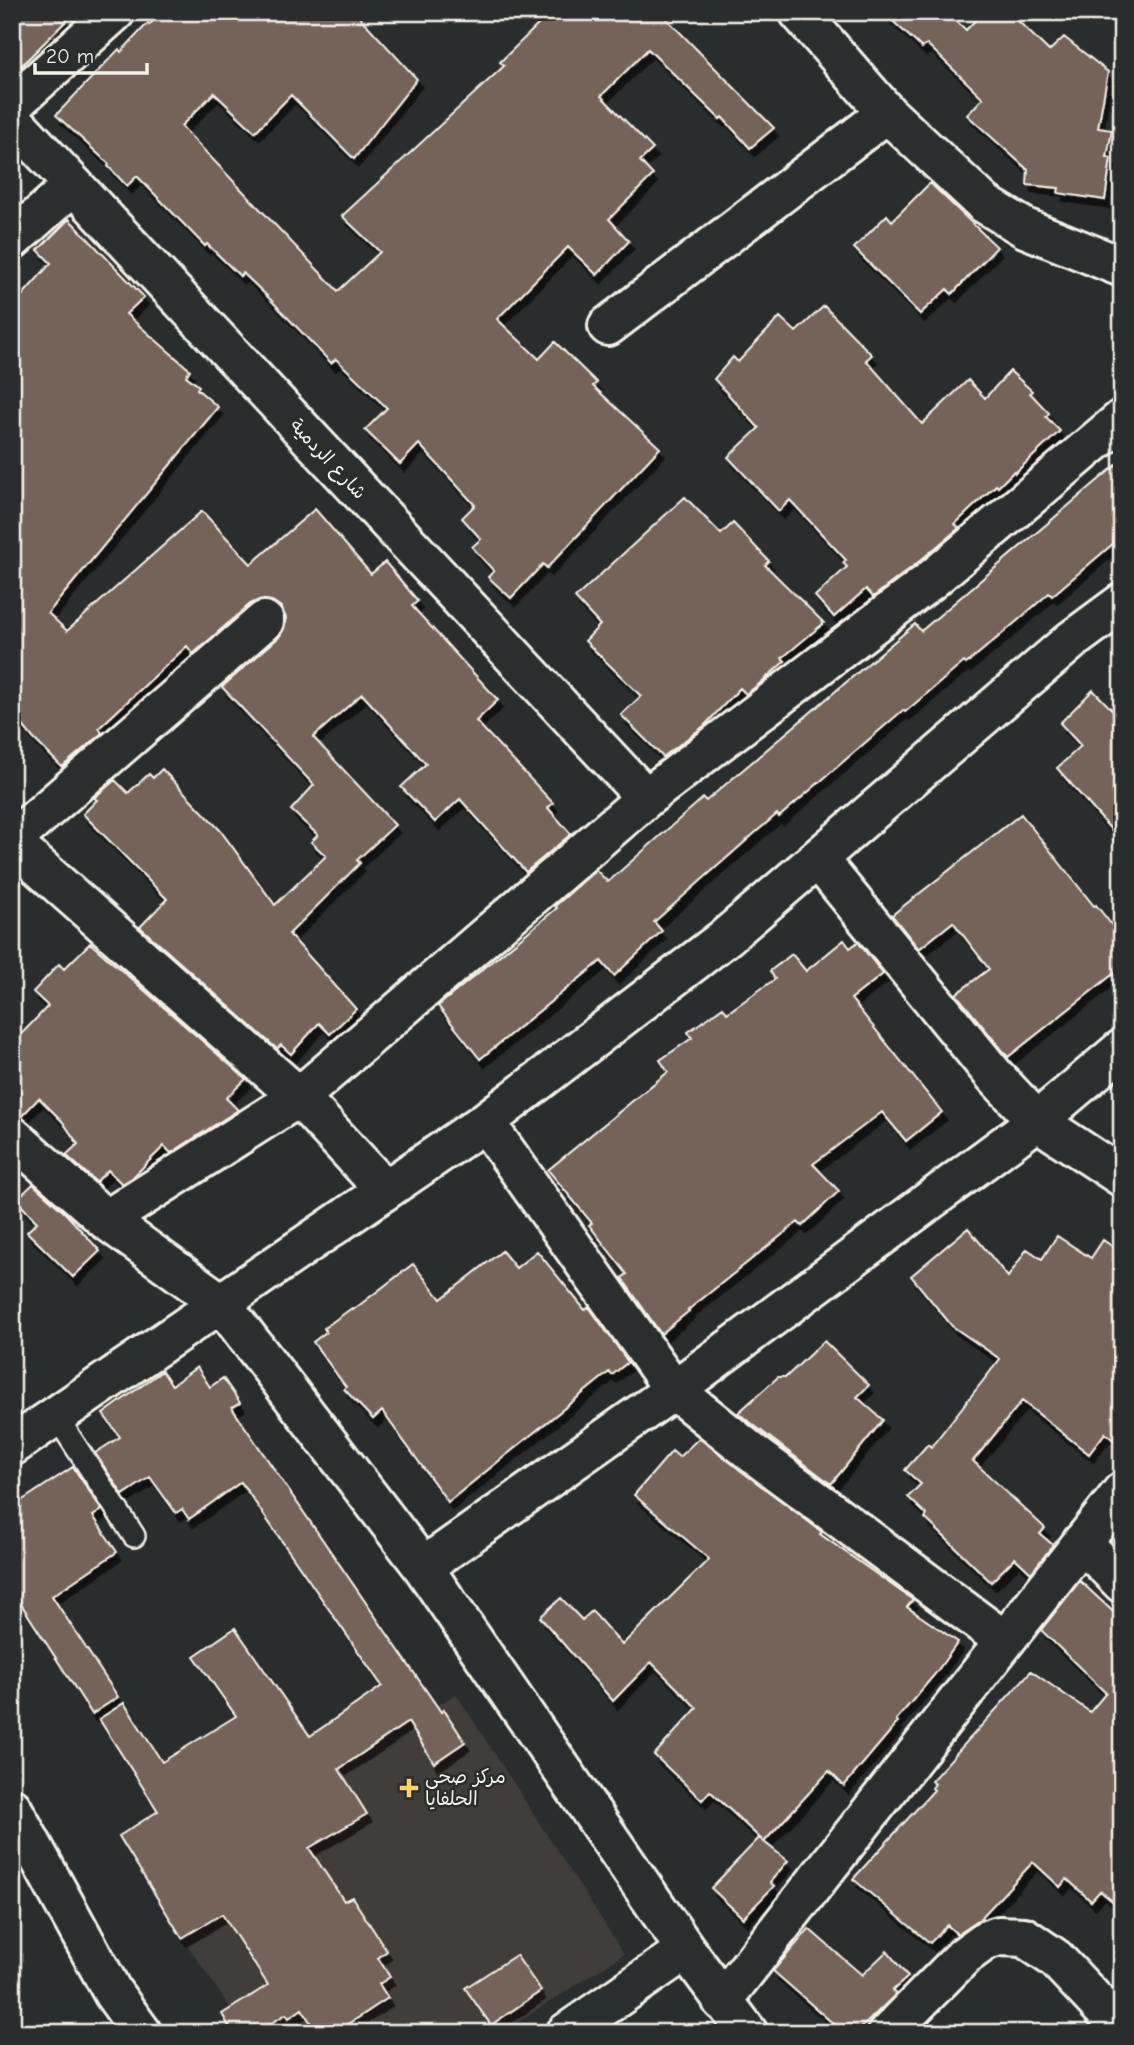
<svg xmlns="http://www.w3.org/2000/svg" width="1134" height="2045" font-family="'Comic Neue','Playpen Sans Arabic',sans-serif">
  <defs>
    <filter id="shadow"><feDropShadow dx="4.5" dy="8" stdDeviation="0" flood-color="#0009"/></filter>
  </defs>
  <rect width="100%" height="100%" fill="#2a2d2e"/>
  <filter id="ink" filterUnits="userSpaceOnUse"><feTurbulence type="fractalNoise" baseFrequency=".0143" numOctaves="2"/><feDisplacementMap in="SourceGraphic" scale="14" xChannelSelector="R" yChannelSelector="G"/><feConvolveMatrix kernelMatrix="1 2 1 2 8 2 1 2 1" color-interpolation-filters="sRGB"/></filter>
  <g filter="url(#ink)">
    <!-- built -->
    <path fill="#403e3b" d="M456,1694L624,1954L501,2033H247L145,1882Z"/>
    <!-- building -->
    <path fill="#74645a" stroke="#f4f1e8" stroke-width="2" filter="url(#shadow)" d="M12,12H75L12,75Z
      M162,12H355L417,79L354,159L291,95L255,132L214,93L181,126L338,291L380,252L342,216L504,66L500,62L551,12H660L774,128L750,148L722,117L720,119L648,49L601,96L653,149L640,161L653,175L609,219L629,241L597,275L568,247L497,319L539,359L555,342L597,383L593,386L660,448L547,568L543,564L511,598L488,577L494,571L472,547L481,539L462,518L475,505L419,444L400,464L365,430L387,408L336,359L331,363L268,297L243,273L240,276L207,244L205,246L137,176L127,186L108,166L109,164L56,115L119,49L121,52L148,23L149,25Z
      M883,12H957L952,17L966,30L983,12H1009L1049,51L1064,37L1108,72L1098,128L1112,130L1107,157L1111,158L1105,200L1058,193L1059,188L1027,185L1028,170L967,115L983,98L927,44L922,48Z
      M930,183L997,247L952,294L947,289L920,314L854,248L887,215L892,221Z
      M69,219L144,297L126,314L190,370L186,376L199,386L197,389L218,407L48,613L67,631L202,511L251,564L315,509L371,574L385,562L418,601L412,606L498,700L476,721L553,803L548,808L571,834L526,872L460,799L435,822L401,787L426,764L362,694L313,737L395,825L357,860L360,863L289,934L356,1009L330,1034L319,1023L291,1054L281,1045L277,1049L140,927L167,899L83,814L97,800L94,798L115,780L128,793L149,774L153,778L162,769L220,830L275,905L326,856L311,842L318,835L291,810L314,785L222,687L279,637L284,629L286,618L281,607L272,601L259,600L250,604L193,654L187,646L99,728L102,733L62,767L33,738L12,712V307L51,263L38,250Z
      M824,306L872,355L866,360L922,424L968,380L985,398L1010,371L1032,391L1030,393L1049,413L1046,417L1060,431L1015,473L1014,471L998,487L996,485L955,524L959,528L916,564L873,597L866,589L834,617L815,596L847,567L843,563L846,560L790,500L779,511L728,457L759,428L714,379L733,357L738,362L780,317L796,332Z
      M1122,460V536L1052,596L1049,593L1009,628L966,664L964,662L905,712L903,710L779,817L777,814L756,832L654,922L662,931L614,976L601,961L480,1059L438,1006L557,908L555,906L596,870L608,882L703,798L706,801L915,624L921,631Z
      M685,497L721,534L733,523L769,561L765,565L824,623L782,658L785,661L758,685L746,694L740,688L704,726L663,757L621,715L641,696L585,641L600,625L575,598Z
      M1093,690L1122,720V842L1057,768L1081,746L1060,723Z
      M1021,814L1094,906L1096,905L1122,938V967L1008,1057L956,994L989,969L953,922L919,949L892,915Z
      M844,940L850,948L858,942L883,974L851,999L942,1112L906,1141L882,1112L813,1164L839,1191L802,1226L798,1222L688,1310L689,1311L661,1334L622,1278L627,1274L589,1225L592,1223L548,1170L668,1072L660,1060L692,1038L688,1032L723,1007L727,1013L775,979L770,971L792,954L806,971Z
      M90,943L246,1079L226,1098L238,1110L171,1153L164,1146L132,1178L122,1184L108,1170L96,1182L66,1155L78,1144L62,1121L39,1098L21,1117L12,1115V1044L48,1006L33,992L59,964L64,969Z
      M33,1184L66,1214L100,1251L73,1277L27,1232L37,1222L16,1200Z
      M968,1228L1008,1277L1027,1249L1042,1259L1057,1236L1091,1258L1103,1240L1122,1253V1447L1105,1433L1089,1454L1022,1401L973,1461L1045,1528L1040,1534L1053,1545L1031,1573L1015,1558L991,1582L925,1518L927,1515L908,1497L921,1484L905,1470L928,1444L931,1447L1000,1359L952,1326L911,1276Z
      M502,1251L516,1268L537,1251L585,1310L589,1307L628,1362L612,1375L609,1372L448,1502L382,1411L373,1419L344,1389L346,1387L313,1342L326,1332L324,1328L352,1308L353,1310L413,1264L441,1299Z
      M824,1341L869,1385L857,1397L883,1420L831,1484L738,1413L778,1377H786Z
      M197,1367L210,1387L223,1378L240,1403L232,1408L441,1712L444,1710L465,1742L434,1763L408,1722L339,1769L367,1814L309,1848L344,1901L352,1897L387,1951L378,1958L390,1977L379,1984L388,1998L335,2033H317L302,2009L289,2018L286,2014L255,2033H233L222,2014L268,1985L222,1914L182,1938L119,1836L158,1811L99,1719L124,1703L162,1762L236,1716L194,1656L235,1628L310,1736L382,1686L241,1482L189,1519L182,1509L176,1513L150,1477L123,1495L95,1453L120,1437L103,1414L162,1371L172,1385Z
      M699,1438L822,1532L820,1534L913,1600L907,1607L958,1642L935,1674L896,1720L898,1722L844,1786L829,1771L764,1842L788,1861L770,1882L774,1886L743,1918L711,1888L759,1838L763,1841L710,1791L702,1800L654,1755L697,1708L651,1662L613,1701L540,1617L561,1598L582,1620L592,1611L622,1645L709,1559L634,1495L672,1451L679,1457Z
      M73,1467L102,1510L93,1516L117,1552L52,1596L118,1697L92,1714L12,1590V1507Z
      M1080,1581L1122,1620V1909L1100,1891L1091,1901L1067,1879L1060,1887L1033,1862L980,1919L957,1934L947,1925L930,1943L853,1879L934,1790L932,1788L935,1784L931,1781L1031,1671L1090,1712L1106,1693L1041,1630Z
      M809,1929L862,1975L887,1951L908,1977L892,1991L896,1994L856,2033H844L773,1971Z
      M516,1955L541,1991L491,2025L465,1988Z"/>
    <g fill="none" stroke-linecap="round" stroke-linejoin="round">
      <defs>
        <path id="service" d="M56,1416L134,1536"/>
        <path id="minor" d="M799,12L887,113L985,204L1025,228L1122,267
          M12,105L115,12
          M12,119L646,798
          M12,240L72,186
          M608,326L887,113
          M12,840L264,621
          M12,843L299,1097L385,1190
          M818,859L994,1075L1037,1121L1122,1177
          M485,1122L674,1390L755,1455L1005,1641
          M12,1136L106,1220L221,1303L423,1567L686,1950L748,2033
          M106,1220L299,1097L646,798L930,581L1122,419
          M12,1446L485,1122L726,937L1072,640L1122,603
          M1082,1542L1122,1583
          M423,1567L674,1390L1037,1121L1122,1049
          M12,1808L113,1993L142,2033
          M722,2001L1122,1492
          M566,2033L686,1950
          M888,2033L964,1956L986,1940L999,1936L1024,1937L1056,1959L1122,2029"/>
      </defs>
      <!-- service casing -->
      <use href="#service" stroke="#f4f1e8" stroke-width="26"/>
      <!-- minor casing -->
      <use href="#minor" stroke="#f4f1e8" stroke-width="44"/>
      <!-- service -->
      <use href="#service" stroke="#2a2d2e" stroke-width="21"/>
      <!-- minor -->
      <use href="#minor" stroke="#2a2d2e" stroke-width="38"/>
    </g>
  </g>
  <!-- markers -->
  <path fill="#ffd166" stroke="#2a2d2e" stroke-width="2.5" d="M405.5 1777.5h7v7h7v7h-7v7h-7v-7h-7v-7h7z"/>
  <g text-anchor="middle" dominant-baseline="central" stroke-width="5" stroke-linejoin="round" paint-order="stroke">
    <!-- street labels -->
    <g font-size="19" fill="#f4f1e8" stroke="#2a2d2e">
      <text transform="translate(328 459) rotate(47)">شارع الردمية</text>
    </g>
    <!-- poi labels -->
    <g font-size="19" fill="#f4f1e8" stroke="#2a2d2e" text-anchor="start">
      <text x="425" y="1777">مركز صحى<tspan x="425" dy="22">الحلفايا</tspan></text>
    </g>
  </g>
  <!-- margin -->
  <rect width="1134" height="2045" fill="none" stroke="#2a2d2e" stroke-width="42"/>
  <rect x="21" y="21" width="1092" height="2003" fill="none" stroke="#f4f1e8" stroke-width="2.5" filter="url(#ink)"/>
  <!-- scale -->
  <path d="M35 63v10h112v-10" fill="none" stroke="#f4f1e8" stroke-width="3.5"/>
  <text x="46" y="63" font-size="21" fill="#f4f1e8" stroke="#2a2d2e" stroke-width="5" paint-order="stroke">20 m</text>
</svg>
